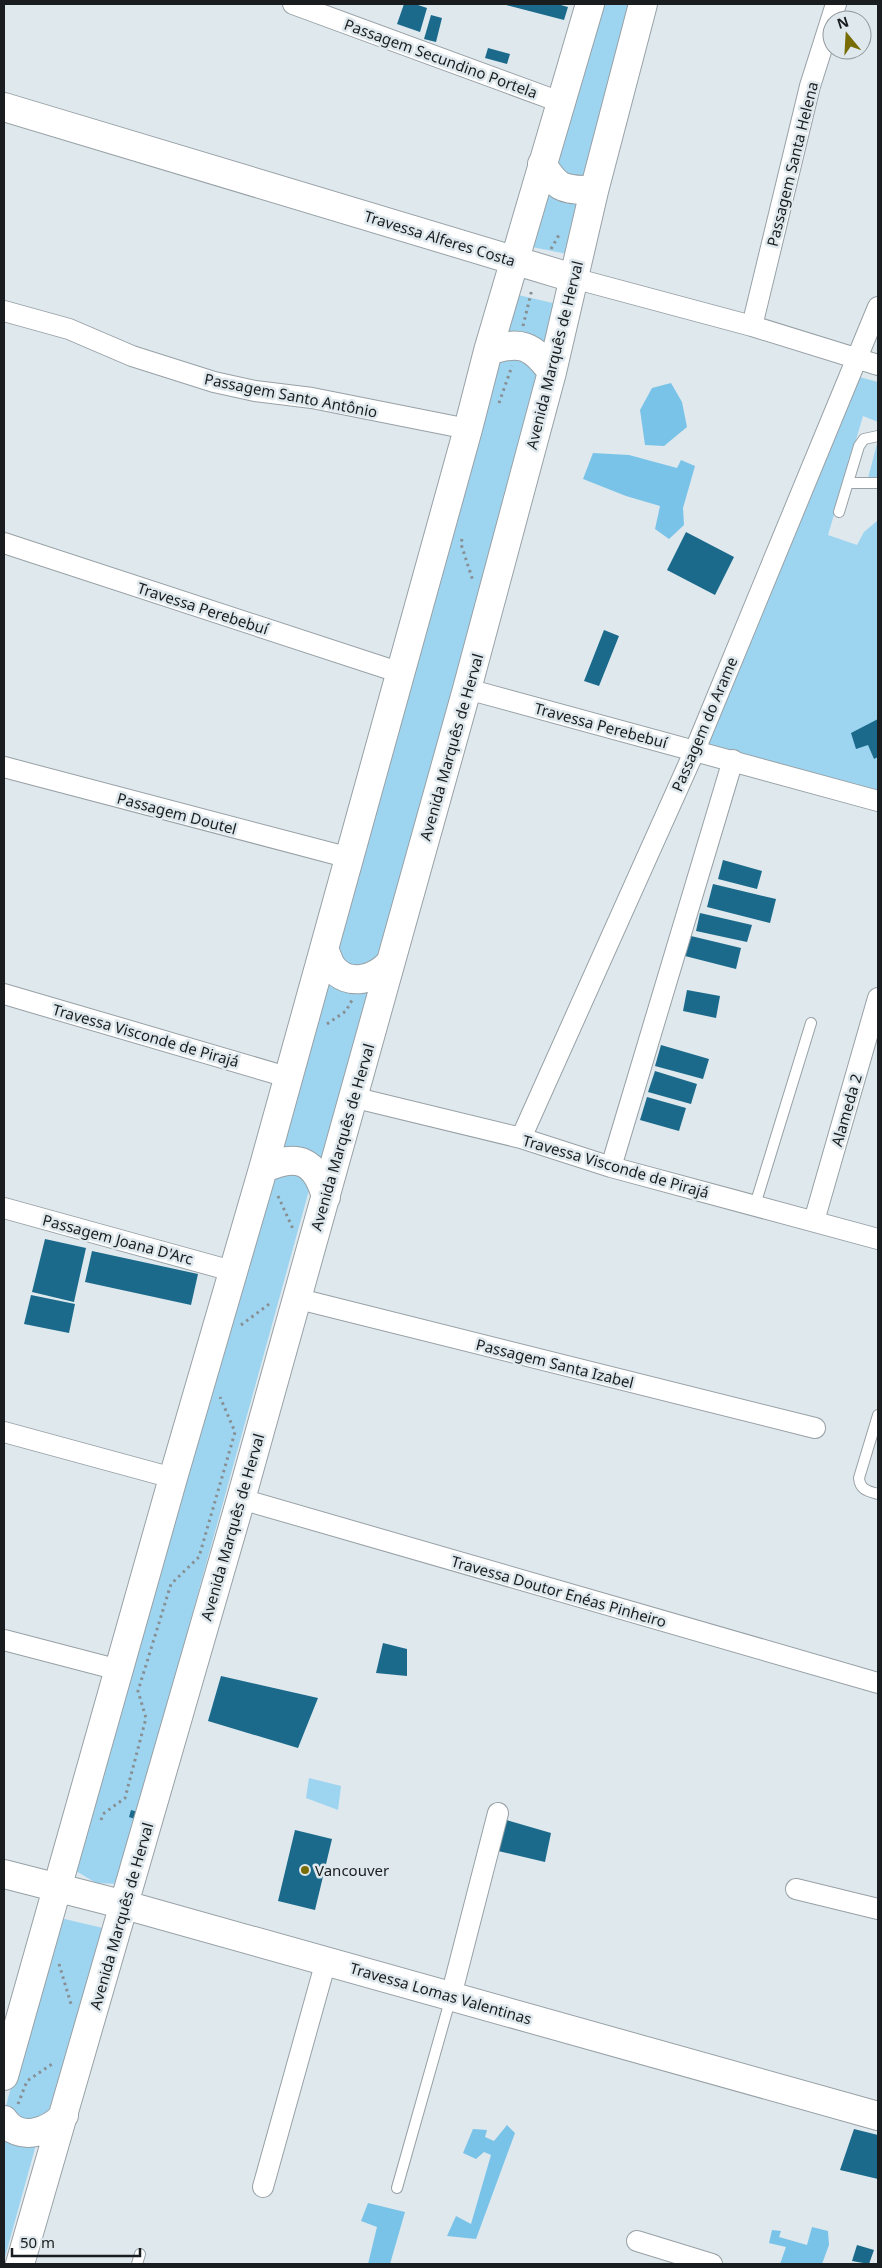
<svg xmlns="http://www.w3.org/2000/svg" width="882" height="2268" font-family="'Noto Sans',sans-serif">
  <rect width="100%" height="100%" fill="#dee8ed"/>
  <!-- green -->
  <path fill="#9dd5f1" d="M595,4H637L587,185L547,164Z
    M544,176L584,192L567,254L527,246Z
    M514,294L557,304L548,357L496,345Z
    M513,353L544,376L382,964L342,968L332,941L499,356Z
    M852,375L878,382V422L863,416L828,535L857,545L864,532L877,521L878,525V795L700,747Z
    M878,440V478H868Z
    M326,967L374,986L320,1172L279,1157Z
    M300,1170L311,1183L118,1884L96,1883L71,1868L265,1181Z
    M309,1778L341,1786L338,1810L306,1798Z
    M56,1917L103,1928L49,2110C34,2121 25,2123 9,2114L6,2106Z
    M4,2133L37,2141L4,2261Z"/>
  <!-- forest -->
  <path fill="#7ac3e8" d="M671,383L682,402L687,427L664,446L645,445L640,410L652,388Z
    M593,453L629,455L677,468L681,460L695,466L683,508L684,525L669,539L655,529L660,506L626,496L583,479Z
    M507,2125L515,2133L476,2239L447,2236L456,2216L471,2224L491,2155L484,2152L476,2159L463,2153L473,2129L487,2130L485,2137L494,2141Z
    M368,2203L405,2212L390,2264H368L377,2227L361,2221Z
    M812,2227L828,2231L829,2245L822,2264H780L786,2247L769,2243L772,2230L781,2231L779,2237L807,2245Z"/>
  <!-- building -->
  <path fill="#1b6a8b" d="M404,4H415L427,8L420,32L397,24Z
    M502,4H557L568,7L564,20Z
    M431,15L442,18L436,42L424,39Z
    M488,48L510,54L507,64L485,58Z
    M686,532L734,557L715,595L667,570Z
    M604,630L619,636L599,686L584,681Z
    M878,719V757L874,759L868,745L856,749L851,733Z
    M723,860L762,871L757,889L718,879Z
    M713,884L776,899L770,923L707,907Z
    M700,913L752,925L747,942L696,931Z
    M691,936L741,948L736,969L685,956Z
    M687,990L720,996L716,1018L683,1011Z
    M661,1045L709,1059L703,1079L655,1066Z
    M655,1071L697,1084L691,1104L648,1092Z
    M647,1097L686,1108L679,1131L640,1120Z
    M45,1239L86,1248L74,1302L32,1292Z
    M92,1251L198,1274L191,1305L85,1282Z
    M31,1295L75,1304L69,1333L24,1324Z
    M383,1643L407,1649V1676L376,1673Z
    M221,1676L318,1698L298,1748L208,1721Z
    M131,1810L141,1813L138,1820L129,1817Z
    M503,1819L551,1833L545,1862L498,1851Z
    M295,1830L332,1839L315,1910L278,1901Z
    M854,2129L878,2135V2179L840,2170Z
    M857,2245L874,2250L869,2264L852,2261Z"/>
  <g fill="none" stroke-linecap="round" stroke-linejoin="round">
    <defs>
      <path id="lane" d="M848,483H878
        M839,512L859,446L864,439L878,436
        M755,1205L811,1023
        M878,1415L859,1478C860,1490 868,1491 878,1494
        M397,2188L451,1997
        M137,2264L140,2254"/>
      <path id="street" d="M293,4L560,102
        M573,278L752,326L878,365
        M4,311L69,329L132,356L214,382L255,391L312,398L468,429
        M752,326L810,86L836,4
        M4,543L401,673
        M467,689L878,801
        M4,767L350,858
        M4,994L287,1077
        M352,1097L521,1138L611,1167L878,1239
        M521,1138L695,750L878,307
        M611,1167L733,760
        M4,1208L232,1271
        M814,1221L878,998
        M295,1298L815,1428
        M4,1432L173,1478
        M241,1499L878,1683
        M4,1640L119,1670
        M796,1889L878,1909
        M451,1996L498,1813
        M263,2187L326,1961
        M637,2241L712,2264"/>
      <path id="secondary" d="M4,107L573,278
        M542,164C560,192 563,188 594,191
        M488,351C521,340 532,345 552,372
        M324,949C327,955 329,963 332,967C348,988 376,979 390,963
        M263,1169C298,1152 316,1161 326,1197
        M4,1874L125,1905L878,2116
        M4,2076L173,1478L263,1169L468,429L488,351L590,4
        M4,2120C18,2142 49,2133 64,2115
        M20,2264L241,1499L467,689L552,372L594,191L643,4"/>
    </defs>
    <!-- lane casing -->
    <use href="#lane" stroke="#98a1a6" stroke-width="12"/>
    <!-- street casing -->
    <use href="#street" stroke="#98a1a6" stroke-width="22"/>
    <!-- secondary casing -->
    <use href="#secondary" stroke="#98a1a6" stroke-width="30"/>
    <!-- path -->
    <path stroke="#888f93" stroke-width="3" stroke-dasharray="2.5 4" stroke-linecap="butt" d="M551,249L560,233
      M523,326L532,289
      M499,403L512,366
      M462,539L461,544L473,581
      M327,1024L346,1011L352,1000
      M278,1196L293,1229
      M241,1325L272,1302
      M101,1820L103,1814L125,1798L146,1718L138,1691L171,1584L199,1557L235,1432L220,1397
      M59,1964L71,2004
      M18,2104L27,2081L55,2062"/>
    <!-- lane -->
    <use href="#lane" stroke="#fff" stroke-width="10"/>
    <!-- street -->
    <use href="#street" stroke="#fff" stroke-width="20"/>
    <!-- secondary -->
    <use href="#secondary" stroke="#fff" stroke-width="28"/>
  </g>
  <!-- markers -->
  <circle fill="#786c05" stroke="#dee8ed" stroke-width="2" cx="305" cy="1870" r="5"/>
  <g text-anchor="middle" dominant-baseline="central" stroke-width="5" stroke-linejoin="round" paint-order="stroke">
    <!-- street labels -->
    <g font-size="15" fill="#1a1d1f" stroke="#dee8ed">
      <text transform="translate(441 58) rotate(20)">Passagem Secundino Portela</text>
      <text transform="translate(792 164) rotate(-76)">Passagem Santa Helena</text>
      <text transform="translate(440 238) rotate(17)">Travessa Alferes Costa</text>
      <text transform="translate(554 355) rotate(-76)">Avenida Marquês de Herval</text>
      <text transform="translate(291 395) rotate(11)">Passagem Santo Antônio</text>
      <text transform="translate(203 608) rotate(18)">Travessa Perebebuí</text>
      <text transform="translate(704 724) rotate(-67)">Passagem do Arame</text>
      <text transform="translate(601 725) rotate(15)">Travessa Perebebuí</text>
      <text transform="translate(451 747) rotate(-74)">Avenida Marquês de Herval</text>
      <text transform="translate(177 813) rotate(15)">Passagem Doutel</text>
      <text transform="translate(146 1035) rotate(16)">Travessa Visconde de Pirajá</text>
      <text transform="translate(846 1110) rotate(-74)">Alameda 2</text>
      <text transform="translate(342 1137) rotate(-74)">Avenida Marquês de Herval</text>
      <text transform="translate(616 1166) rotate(16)">Travessa Visconde de Pirajá</text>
      <text transform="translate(118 1239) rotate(15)">Passagem Joana D'Arc</text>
      <text transform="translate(555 1363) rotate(14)">Passagem Santa Izabel</text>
      <text transform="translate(232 1527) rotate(-74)">Avenida Marquês de Herval</text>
      <text transform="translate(559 1591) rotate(16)">Travessa Doutor Enéas Pinheiro</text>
      <text transform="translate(121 1916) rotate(-74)">Avenida Marquês de Herval</text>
      <text transform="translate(441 1993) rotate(16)">Travessa Lomas Valentinas</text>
    </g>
    <!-- poi labels -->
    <g font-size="15" fill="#1a1d1f" stroke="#dee8ed" text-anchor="start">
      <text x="315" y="1870">Vancouver</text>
    </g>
  </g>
  <!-- border -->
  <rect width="882" height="2268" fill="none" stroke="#1a1d1f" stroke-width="10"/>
  <!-- north arrow -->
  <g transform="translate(847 35) rotate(342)"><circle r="24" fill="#dee8ed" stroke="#90979b"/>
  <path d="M0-4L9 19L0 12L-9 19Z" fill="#786c05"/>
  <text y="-8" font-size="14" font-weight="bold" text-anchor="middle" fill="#1a1d1f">N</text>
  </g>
  <!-- scale -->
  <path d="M12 2248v8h128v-8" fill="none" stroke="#1a1d1f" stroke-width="2.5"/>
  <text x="20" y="2248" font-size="15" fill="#1a1d1f" stroke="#dee8ed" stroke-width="4" paint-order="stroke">50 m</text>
</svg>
